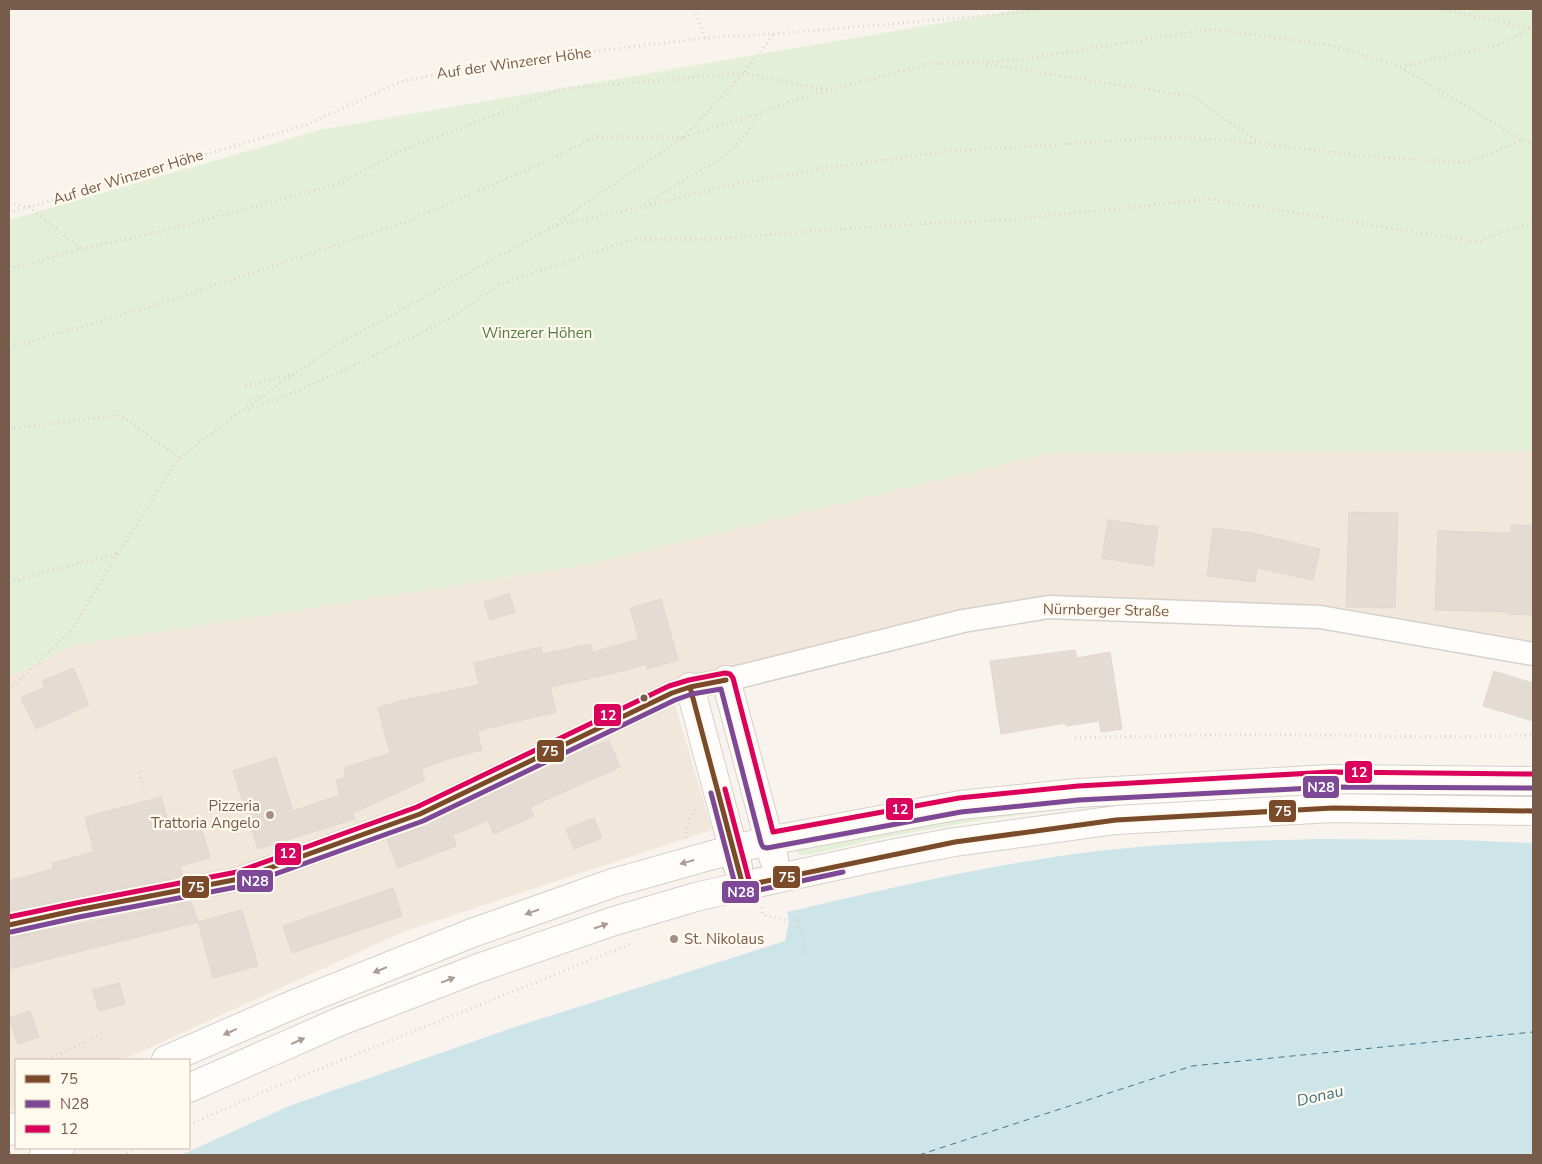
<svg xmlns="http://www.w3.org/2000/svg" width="1542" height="1164" font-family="'Nunito Sans',sans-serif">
  <rect width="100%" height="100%" fill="#f8f4ed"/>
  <!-- residential -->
  <path fill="#f1e7da" d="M1533,451V654L1320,617L1049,607L672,694L712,830L405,931L123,1060H16V1109L9,1112V677L75,645L585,565L1051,452Z"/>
  <!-- green -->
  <path fill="#e4efd7" d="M1023,9H1522L1523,11L1533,10V451L1051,453L585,565L75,645L9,677V220L324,129Z
    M1422,791L1252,793L1092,805L975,821L887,837L812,854L799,855L796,843L930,819L1168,793Z"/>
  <!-- water -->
  <path fill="#cde5e9" d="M1318,839L1459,840L1533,843V1155H181L289,1106L515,1027L785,941L789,921L787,912C895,887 1007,860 1118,849C1184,842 1251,841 1318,839Z"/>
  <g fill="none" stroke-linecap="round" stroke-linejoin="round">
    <!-- ferry -->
    <path stroke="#417783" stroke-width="1" stroke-dasharray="6 5" stroke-linecap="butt" d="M919,1155L1192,1066L1533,1032"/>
  </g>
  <!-- building -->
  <path fill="#e4dcd4" stroke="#e1d7cf" d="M1349,512L1398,513L1395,608L1346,607Z
    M1108,520L1158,527L1153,566L1102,558Z
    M1511,525L1533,526V615L1507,614V612L1435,610L1438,531L1511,533Z
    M1213,528L1252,533L1320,549L1313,580L1257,568L1255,582L1207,576Z
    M509,593L515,612L490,620L484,602Z
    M661,599L678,660L647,669L646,664L623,671L550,687L556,712L477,731L482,750L448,759L421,769L425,780L353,813L355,819L258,849L233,771L276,757L293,811L340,795L336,780L346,777L344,768L390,753L378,708L400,701L479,685L474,663L541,647L542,654L591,644L593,652L639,639L630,608Z
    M1075,650L1077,658L1110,652L1122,729L1101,732L1099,721L1066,726V723L1001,734L990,661Z
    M73,668L89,705L36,729L21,698L45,687L42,681Z
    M1494,671L1533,683V721L1483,706Z
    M609,740L620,767L530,807L534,816L494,834L488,820L453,835L456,846L398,868L387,840L426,826L576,754Z
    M161,797L168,822H170L173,833L201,826L210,858L180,866L183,876L74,897L9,912V881L53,869L52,863L94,852L85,817Z
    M594,818L602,838L574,849L566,829Z
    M393,888L402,916L292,953L283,926Z
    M191,902L198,922L9,969V938Z
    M242,910L258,966L213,978L198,922Z
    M119,983L125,1004L99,1011L92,990Z
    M30,1011L39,1037L18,1044L9,1018Z"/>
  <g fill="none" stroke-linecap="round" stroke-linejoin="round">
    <defs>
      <path id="minor" d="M9,925L77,910L239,879L420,814L672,693L690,687L726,680L963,621L1049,607L1320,617L1533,654"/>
      <path id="secondary" d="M726,680L774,859
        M690,687L738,867
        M166,1060L292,1005L472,933L613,883L734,849L768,841L960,805L1078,793L1331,779L1533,781
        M189,1088L341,1021L476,969L611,922L696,897L743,886L891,854L955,842L1116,820L1333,808L1533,811
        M9,1131L16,1127
        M44,1155L60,1148"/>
    </defs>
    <!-- minor casing -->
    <use href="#minor" stroke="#d7d1cb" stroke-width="25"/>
    <!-- secondary casing -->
    <use href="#secondary" stroke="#d7d0c9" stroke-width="30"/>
    <!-- path -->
    <path stroke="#dad3ce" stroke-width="3" stroke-dasharray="1 4" stroke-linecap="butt" d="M694,9L705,38
      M1440,9L1532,28
      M773,35L744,73L684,137L758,114L796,99L928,64L1013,61L1210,29L1331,45L1400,67L1498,45L1533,28
      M986,64L1194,97L1258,142
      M1400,67L1521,139
      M9,204L29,207L81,249
      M645,205L684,180L716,162L743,139L758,115
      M9,213L305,125L403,81L496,63L705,38L774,34L1015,13L1040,9
      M556,224C598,194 641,167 683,137
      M9,269L81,249L167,230L341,183L400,151L562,89L744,73L827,90
      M9,345L22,344L151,306L408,221L531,168L597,137H684
      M245,386L294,374
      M248,409L284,397L351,367L454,316L497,286L538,271L633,239H712L897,225L1006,220L1210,199L1478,242L1533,222
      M9,429L120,415L179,458
      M9,582L117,553
      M9,690L72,630L118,553L179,458L242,410L337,345L554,226L643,207L725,186L820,169L950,151L1174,137L1259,143L1361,156L1467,163L1522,140L1533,144
      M1075,738C1152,736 1229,734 1306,735C1382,736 1457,738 1533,735
      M139,772L144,788
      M147,805L150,820
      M686,838V827L695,809V807
      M762,907L763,915L789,921L798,919L807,957
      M47,1060L110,1030
      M9,1079L16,1076
      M189,1125L265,1091L631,944
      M122,1155L138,1148"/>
    <!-- minor -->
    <use href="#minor" stroke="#fefdfc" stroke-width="22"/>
    <!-- secondary -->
    <use href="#secondary" stroke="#fefdfc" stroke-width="28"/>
    <defs>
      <path id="bus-1" d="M690,687L743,886L955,842L1116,820L1333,808L1533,811
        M9,925L77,910L239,879L420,814L672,693L690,687L726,680"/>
      <path id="bus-2" d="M711,793L736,888L739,892L745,893L843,872
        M11,932L79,917L242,886L423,821L675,700L692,694L721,689L761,843L763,847L767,848L961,812L1079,800L1331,787L1533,788"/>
      <path id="bus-3" d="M725,789L750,884
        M9,917L76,903L237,872L417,807L669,686L689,680L725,673L730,674L733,678L773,832L959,798L1078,786L1331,772L1533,774"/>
    </defs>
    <!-- bus-1 casing -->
    <use href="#bus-1" stroke="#fff9ee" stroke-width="9"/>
    <!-- bus-2 casing -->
    <use href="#bus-2" stroke="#fff9ee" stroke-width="9"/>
    <!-- bus-3 casing -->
    <use href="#bus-3" stroke="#fff9ee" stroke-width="9"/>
    <!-- bus-1 -->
    <use href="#bus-1" stroke="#7a4b2a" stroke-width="5"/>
    <!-- bus-2 -->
    <use href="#bus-2" stroke="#7d4896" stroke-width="5"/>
    <!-- bus-3 -->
    <use href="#bus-3" stroke="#da005b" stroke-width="5"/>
  </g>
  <!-- one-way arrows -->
  <defs><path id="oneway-solid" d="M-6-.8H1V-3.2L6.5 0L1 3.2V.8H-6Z" transform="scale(1.25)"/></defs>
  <g fill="#ad9c92">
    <use href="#oneway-solid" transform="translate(687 862) rotate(164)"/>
    <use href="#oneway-solid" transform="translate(532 912) rotate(161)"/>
    <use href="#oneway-solid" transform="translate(601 926) rotate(-19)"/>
    <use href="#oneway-solid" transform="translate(380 970) rotate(158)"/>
    <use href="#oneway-solid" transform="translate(448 980) rotate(-21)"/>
    <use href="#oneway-solid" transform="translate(230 1032) rotate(156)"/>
    <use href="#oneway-solid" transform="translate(298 1041) rotate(-24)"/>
  </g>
  <!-- markers -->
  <circle fill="#775c4b" stroke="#fff9ee" stroke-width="2" cx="644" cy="698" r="4.5"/>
  <g fill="#a49184" stroke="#fff9ee" stroke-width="2">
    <circle cx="270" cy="815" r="5"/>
    <circle cx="674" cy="939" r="5"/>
  </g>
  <g text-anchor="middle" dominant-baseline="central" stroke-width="4.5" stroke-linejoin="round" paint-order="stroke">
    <!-- street labels -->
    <g font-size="15" fill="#775c4b" stroke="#fff9ee">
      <text transform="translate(514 63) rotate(-8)">Auf der Winzerer Höhe</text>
      <text transform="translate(128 177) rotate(-17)">Auf der Winzerer Höhe</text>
      <text transform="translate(1106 610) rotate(1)">Nürnberger Straße</text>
    </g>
    <!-- park labels -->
    <g font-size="15" fill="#527d42" stroke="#fff9ee">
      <text x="537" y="333">Winzerer Höhen</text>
    </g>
    <!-- poi labels -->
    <g font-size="15" fill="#775c4b" stroke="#fff9ee" text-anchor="end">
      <text x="260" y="806">Pizzeria<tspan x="260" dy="17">Trattoria Angelo</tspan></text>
      <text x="684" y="939" text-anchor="start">St. Nikolaus</text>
    </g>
    <!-- water labels -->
    <g font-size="16" font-style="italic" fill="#417783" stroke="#fff9ee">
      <text transform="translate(1320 1096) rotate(-13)">Donau</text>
    </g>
  </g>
  <g stroke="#fff9ee" stroke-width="2">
    <rect x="593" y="703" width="29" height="24" rx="5" fill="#da005b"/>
    <rect x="536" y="739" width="29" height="24" rx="5" fill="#7a4b2a"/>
    <rect x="1344" y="760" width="29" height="24" rx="5" fill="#da005b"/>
    <rect x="1302" y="775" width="38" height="24" rx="5" fill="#7d4896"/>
    <rect x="885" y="797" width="29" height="24" rx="5" fill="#da005b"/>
    <rect x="1268" y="799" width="29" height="24" rx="5" fill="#7a4b2a"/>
    <rect x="274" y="842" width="28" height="24" rx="5" fill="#da005b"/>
    <rect x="772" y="865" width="29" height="24" rx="5" fill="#7a4b2a"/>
    <rect x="236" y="869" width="38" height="24" rx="5" fill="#7d4896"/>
    <rect x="181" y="875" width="29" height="24" rx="5" fill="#7a4b2a"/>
    <rect x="721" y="880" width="39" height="24" rx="5" fill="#7d4896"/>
  </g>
  <g font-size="14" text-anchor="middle" font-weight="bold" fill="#fff">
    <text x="608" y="720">12</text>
    <text x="550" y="756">75</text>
    <text x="1359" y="777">12</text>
    <text x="1321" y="792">N28</text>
    <text x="900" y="814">12</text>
    <text x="1283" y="816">75</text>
    <text x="288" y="858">12</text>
    <text x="787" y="882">75</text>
    <text x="255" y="886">N28</text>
    <text x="196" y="892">75</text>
    <text x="741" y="897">N28</text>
  </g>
  <!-- border -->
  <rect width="1542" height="1164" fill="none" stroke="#775c4b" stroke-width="20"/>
  <!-- legend -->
  <rect x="15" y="1059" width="175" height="90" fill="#fff9ee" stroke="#c9baad"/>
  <rect x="25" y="1075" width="25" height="8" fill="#7a4b2a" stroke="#c9baad"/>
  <text x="60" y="1084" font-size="15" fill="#775c4b">75</text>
  <rect x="25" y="1100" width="25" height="8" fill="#7d4896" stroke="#c9baad"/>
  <text x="60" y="1109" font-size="15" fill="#775c4b">N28</text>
  <rect x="25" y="1125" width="25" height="8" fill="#da005b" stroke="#c9baad"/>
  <text x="60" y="1134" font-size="15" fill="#775c4b">12</text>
</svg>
